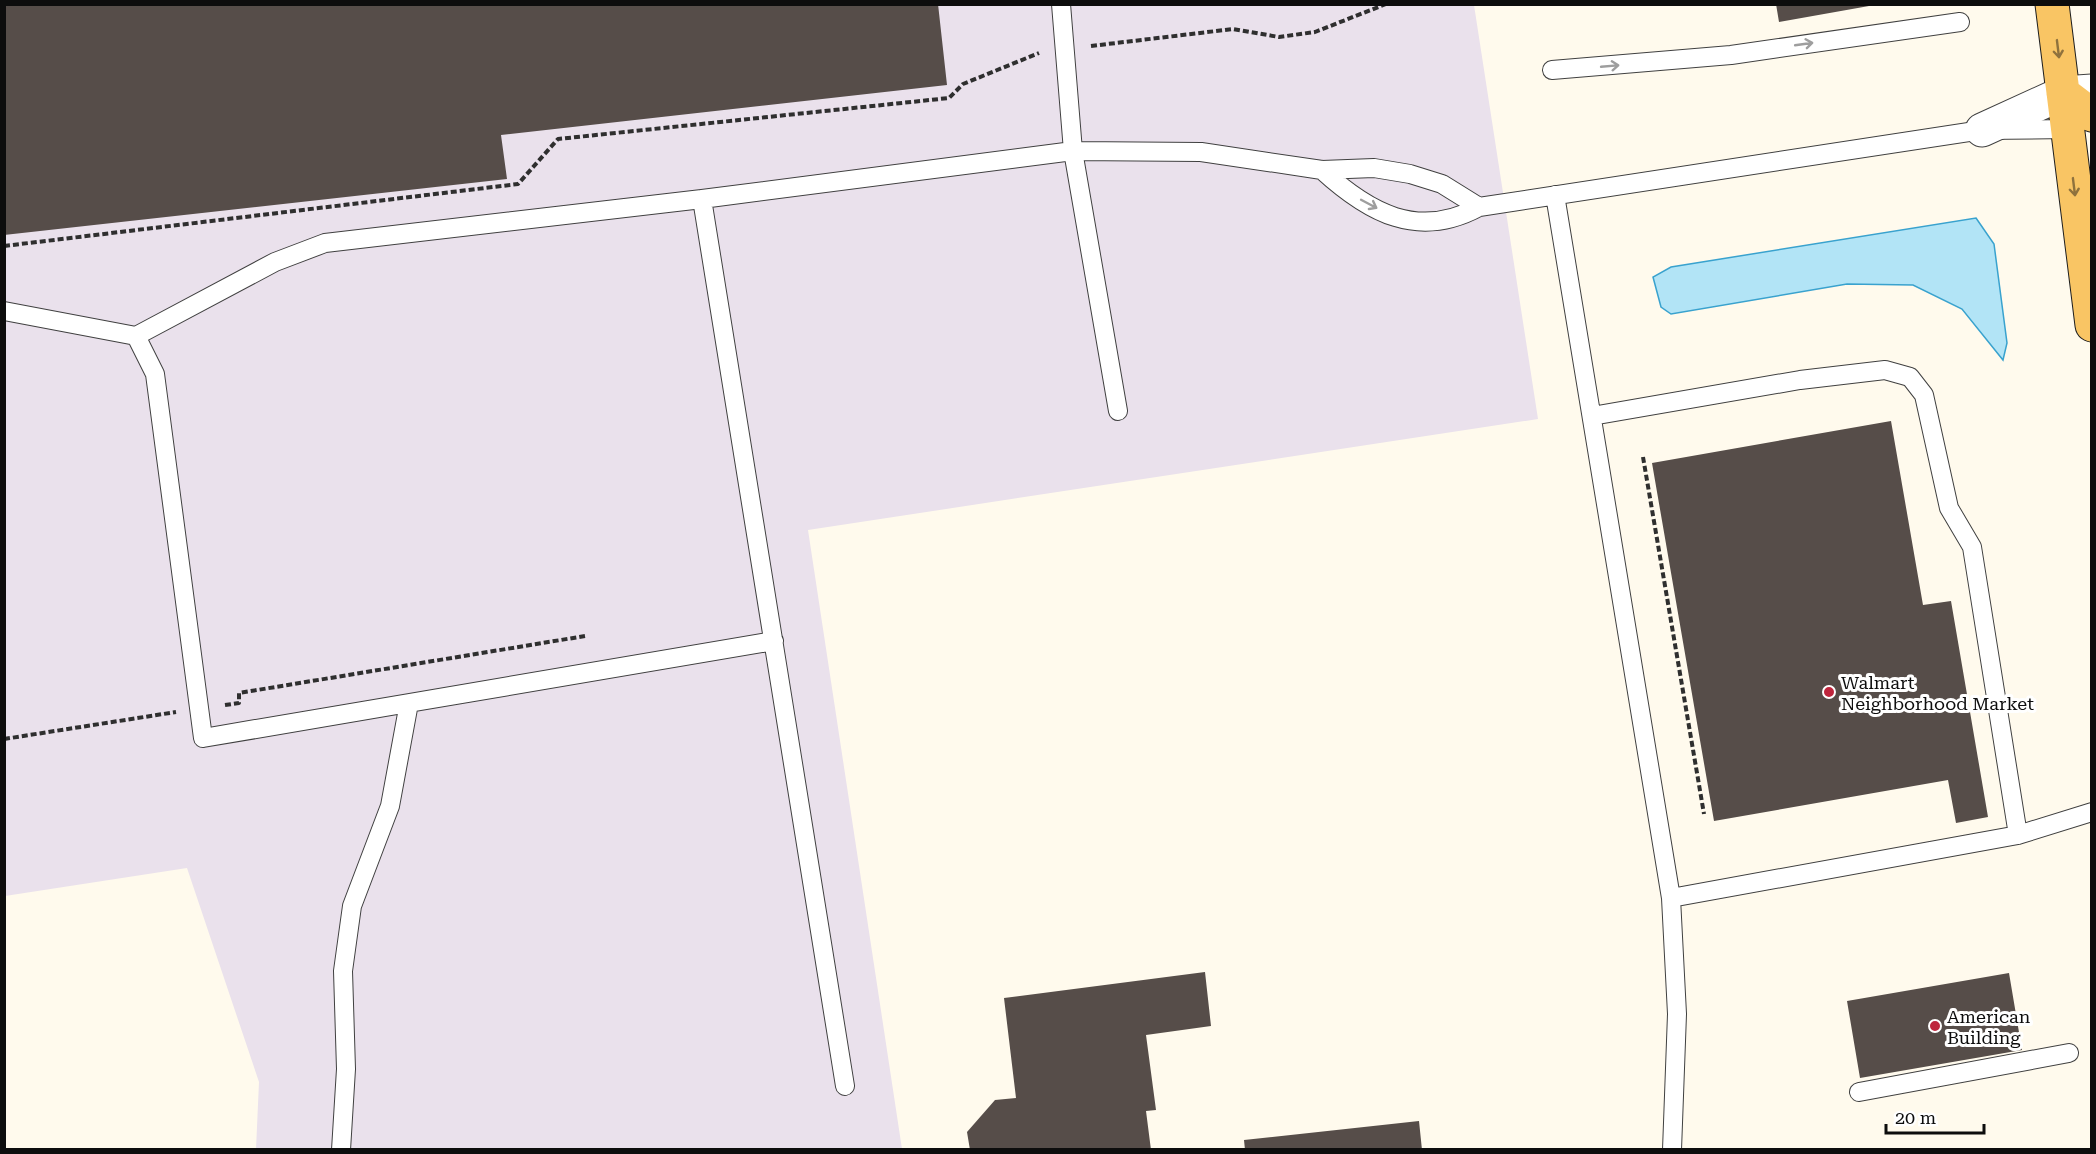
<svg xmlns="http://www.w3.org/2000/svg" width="2096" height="1154" font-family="'Roboto Serif',serif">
  <rect width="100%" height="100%" fill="#fffaed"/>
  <!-- industrial -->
  <path fill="#eae1ec" d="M5,5H1474L1538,419L808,530L902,1149H256L259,1082L187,868L5,896Z"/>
  <!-- water -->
  <path fill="#b2e4f6" stroke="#39a2ce" stroke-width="1.5" d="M1976,218L1994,244L2007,343L2003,360L1962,309L1913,285L1847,284L1671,314L1661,307L1653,277L1671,267Z"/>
  <!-- building -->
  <path fill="#564d49" d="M4,4H938L947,85L501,135L507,179L4,235Z
    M1776,4H1869V6L1779,22Z
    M1891,421L1923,605L1951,601L1988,817L1956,823L1948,780L1714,821L1652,463Z
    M1205,972L1211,1026L1146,1035L1156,1110L1146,1111L1151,1150H970L967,1132L995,1100L1016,1098L1004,998Z
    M2009,973L2022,1050L1860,1078L1847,1001Z
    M1419,1121L1422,1150H1245L1244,1140Z"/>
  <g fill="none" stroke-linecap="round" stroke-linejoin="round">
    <defs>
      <path id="lane" d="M1061,4L1073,151L1118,411
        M1552,70L1731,55L1960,22
        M1322,170C1369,213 1418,240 1479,207L1982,130L2068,129
        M1555,195L1671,898L1677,1014L1672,1150
        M702,199L845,1086
        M4,311L136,336L275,262L325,243L702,199L1073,151L1201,152L1322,170L1374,168L1410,174L1442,184L1479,207
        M136,336L155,374L203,738L409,703
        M1592,416L1800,380L1885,370L1910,377L1924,395L1949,508L1972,547L2018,835
        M1671,898L2018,835L2092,812
        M1859,1092L2069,1053
        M341,1150L346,1069L343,971L352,906L390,806L409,703L774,641"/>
      <path id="street" d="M1982,130L2063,93L2092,91"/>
      <path id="primary" d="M2052,4L2092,325
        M2063,93L2092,115"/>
    </defs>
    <!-- lane casing -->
    <use href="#lane" stroke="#404040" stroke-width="20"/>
    <!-- street casing -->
    <use href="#street" stroke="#404040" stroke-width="35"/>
    <!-- primary casing -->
    <use href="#primary" stroke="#1e1e1e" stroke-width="35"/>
    <!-- path -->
    <path stroke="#2f2f2f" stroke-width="4" stroke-dasharray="6 3" stroke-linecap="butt" d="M1091,46L1233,29L1279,37L1315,32L1386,4
      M4,246L518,184L558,139L949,98L963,84L1039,53
      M1643,457L1704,814
      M225,705L239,703V693L585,636
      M4,739L176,712"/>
    <!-- lane -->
    <use href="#lane" stroke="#fff" stroke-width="18"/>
    <!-- street -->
    <use href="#street" stroke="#fff" stroke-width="33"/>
    <!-- primary -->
    <use href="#primary" stroke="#f9c564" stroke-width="33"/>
  </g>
  <!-- one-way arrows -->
  <defs><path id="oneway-shaft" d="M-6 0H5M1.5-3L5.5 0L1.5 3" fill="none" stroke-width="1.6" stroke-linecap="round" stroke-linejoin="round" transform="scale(1.5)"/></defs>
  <g stroke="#9e9e9e">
    <use href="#oneway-shaft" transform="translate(1804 44) rotate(-8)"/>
    <use href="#oneway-shaft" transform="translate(1610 66) rotate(-5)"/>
    <use href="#oneway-shaft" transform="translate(1369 204) rotate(28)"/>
  </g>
  <g stroke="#8f723d">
    <use href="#oneway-shaft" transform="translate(2058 49) rotate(83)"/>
    <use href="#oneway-shaft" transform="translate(2074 187) rotate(83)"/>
  </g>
  <!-- markers -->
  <g fill="#be253c" stroke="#fff" stroke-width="2">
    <circle cx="1829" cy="692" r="6"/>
    <circle cx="1935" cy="1026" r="6"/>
  </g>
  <g text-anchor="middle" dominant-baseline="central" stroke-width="6" stroke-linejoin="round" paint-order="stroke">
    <!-- poi labels -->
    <g font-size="18" fill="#0d0d0d" stroke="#fff" text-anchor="start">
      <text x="1841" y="682">Walmart<tspan x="1841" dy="21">Neighborhood Market</tspan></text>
      <text x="1947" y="1016">American<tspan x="1947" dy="21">Building</tspan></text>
    </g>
  </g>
  <!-- border -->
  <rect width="2096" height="1154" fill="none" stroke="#0d0d0d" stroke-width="12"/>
  <!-- scale -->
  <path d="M1886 1124v9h98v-9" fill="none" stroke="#0d0d0d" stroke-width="3"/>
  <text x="1895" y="1124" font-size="18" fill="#0d0d0d" stroke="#ffffff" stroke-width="4.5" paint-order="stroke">20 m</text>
</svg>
